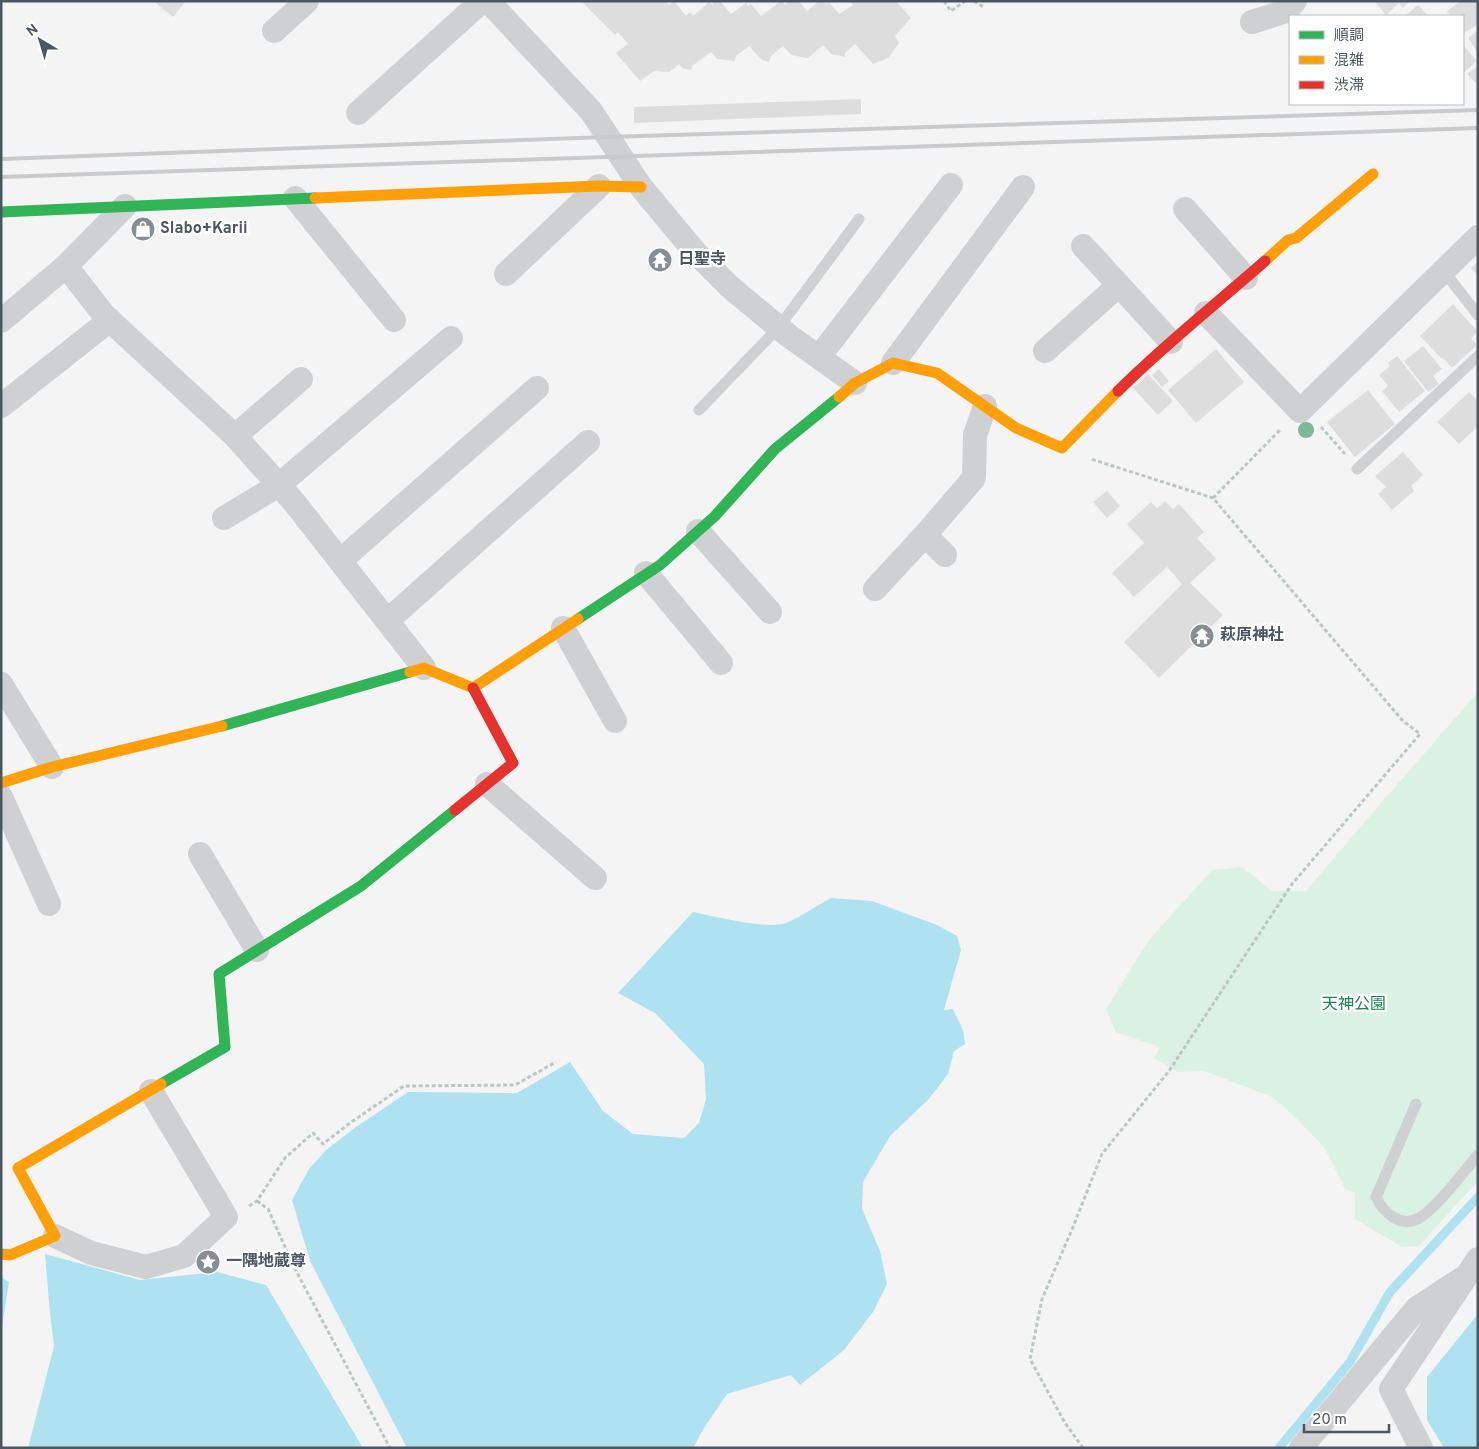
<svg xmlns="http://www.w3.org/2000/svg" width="1479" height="1449" font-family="Overpass,'Noto Sans JP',sans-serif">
  <rect width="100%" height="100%" fill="#f4f4f4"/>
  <!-- green -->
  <path fill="#d9f2e3" d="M1478,692V1181L1419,1246L1402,1247L1355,1219V1193L1345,1189L1324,1147L1292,1114L1272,1097L1204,1071L1178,1072L1154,1058L1160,1047L1116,1032L1106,1009L1149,940L1212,870L1242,867L1272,891H1306L1368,818Z"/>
  <!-- water -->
  <path fill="#aee2f0" d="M831,898L872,901L937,925L957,936L961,950L944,1010L953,1009L963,1030L965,1044L954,1051L948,1074L929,1099L890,1136L863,1182L862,1209L880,1251L887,1284L873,1312L844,1350L800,1385L791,1375L727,1394L704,1428L693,1448H407L310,1261L292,1200L309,1169L326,1150L356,1127L408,1092L517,1093L570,1062L603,1111L633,1134L684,1138L699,1123L706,1099L704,1064L655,1013L618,993L693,912C713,916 768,930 786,923C801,917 816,906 831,898Z
    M45,1254L140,1280L217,1272L266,1285L363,1448H28L54,1346L50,1314Z
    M1,1277L9,1282L1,1332Z
    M1478,1314V1448H1444L1427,1420V1377Z"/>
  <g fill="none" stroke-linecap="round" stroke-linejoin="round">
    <!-- stream -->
    <path stroke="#aee2f0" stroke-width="9" d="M1279,1448L1350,1362L1390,1292L1478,1197"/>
  </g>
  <!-- building -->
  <path fill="#ddddde" d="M153,1H186L173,17Z
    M581,1H665L669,5L674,1L686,16L690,12L693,16L709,2L713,6L712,1H720L731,14L746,3L748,6L751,4L761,16L781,1L786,5L787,1H799L807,11L819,1H823L826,4L829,2L839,14L853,5L850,1H896L911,18L895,36L899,43L888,58L873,64L855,44L845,53V57L831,54L823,45L808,58L791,55L783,46L771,56L769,62L762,60L749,46L736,56L735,61L717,59L711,52L692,66L691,70L682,68L679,64L669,72L654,71L640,81L616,53L628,44L618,32L615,35Z
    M1378,1H1410L1403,8L1399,3L1386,15L1376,3Z
    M1461,1H1478V24L1463,34V16H1450L1447,11Z
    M1418,5L1428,16H1405Z
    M1478,31V53L1468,38Z
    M1463,45L1477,61L1463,73Z
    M1478,66V83H1476L1467,74Z
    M861,99V114L634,123V107Z
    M1478,262V275L1471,268Z
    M1453,304L1478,332L1471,338L1477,345L1452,368L1443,358L1442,359L1420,336Z
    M1423,346L1442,369L1433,376L1439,384L1428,392L1404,361Z
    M1216,349L1244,382L1196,423L1168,390Z
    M1397,356L1425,391L1399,412L1382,391L1388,386L1379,375L1390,366L1388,363Z
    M1159,369L1169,381L1162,387L1152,375Z
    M1148,374L1173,401L1158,415L1133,388Z
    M1368,390L1395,424L1355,457L1327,422Z
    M1469,392L1478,401V426L1459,444L1437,422Z
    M1403,452L1423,475L1411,486L1414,491L1392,510L1378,494L1386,487L1375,476Z
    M1107,491L1120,506L1107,518L1093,502Z
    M1165,501L1173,509L1179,504L1204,532L1197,538L1216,559L1190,583L1223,615L1159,678L1124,642L1182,584L1167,567L1134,597L1112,573L1144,543L1127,524L1151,502L1157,508Z"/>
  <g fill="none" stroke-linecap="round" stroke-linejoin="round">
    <!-- path -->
    <path stroke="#bcc7c4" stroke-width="3" stroke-dasharray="4 2.5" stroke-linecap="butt" d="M944,1L951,11L965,1
      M974,1L985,8
      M1321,427L1345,454
      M1213,498L1281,429
      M257,1201L268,1209L294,1267L390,1448
      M249,1206L257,1201L285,1158L313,1133L323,1144L350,1123L404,1086L515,1085L556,1062
      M1083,1448L1065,1423L1030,1359L1042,1299L1071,1232L1102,1154L1169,1071L1292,884L1420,734L1402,720L1213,498L1091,459"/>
    <!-- lane -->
    <path stroke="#ced0d2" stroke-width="11" d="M1443,270L1478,315
      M699,410L779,327L859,219
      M1357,469L1478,356
      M1416,1104L1376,1197C1383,1212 1401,1229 1419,1218C1437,1208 1463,1172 1478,1155"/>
    <!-- street -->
    <path stroke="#ced0d2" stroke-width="24" d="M488,1L591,111L641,187L695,252L730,287L789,336L855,383
      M1252,22L1286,11L1295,1
      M274,31L307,1
      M358,113L482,1
      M295,198L394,320
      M125,206L66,266L104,315L235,436L294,502L424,668
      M1185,209L1246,278
      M1083,246L1171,342
      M506,274L599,186
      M1206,313L1300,411L1478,237
      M1,321L66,266
      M1045,351L1119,285
      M819,357L951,185
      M893,363L1023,187
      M1,406L110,320
      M235,436L301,379
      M224,518L279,485L451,338
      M698,531L770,612
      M925,535L945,555
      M340,561L537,388
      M646,573L721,663
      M875,589L925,535L974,478L975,435L985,406
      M387,621L588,442
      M563,628L615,721
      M1,684L52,767
      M487,784L595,878
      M1,797L49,904
      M200,854L257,950
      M55,1236L91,1253L146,1267L184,1256L226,1217L151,1091
      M1301,1448L1417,1308L1463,1278
      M1421,1448L1391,1389L1478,1259"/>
    <!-- fast -->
    <path stroke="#30b455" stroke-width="11" d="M1,212L315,198
      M578,619L660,565L715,516L775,449L839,397
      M222,726L410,672
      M161,1084L225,1047L219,974L361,886L455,810"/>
    <!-- slow -->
    <path stroke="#ff9f0a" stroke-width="11" d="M315,198L599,186L641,187
      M1265,261L1288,240L1296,238L1373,174
      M839,397L855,383L893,363L937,373L1016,428L1062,448L1118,391
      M410,672L424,668L473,688L578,619
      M1,783L52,767L222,726
      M1,1254L10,1255L55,1236L18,1168L161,1084"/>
    <!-- jam -->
    <path stroke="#e5322d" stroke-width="11" d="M1118,391C1164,345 1216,304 1265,261
      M455,810L513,763L473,688"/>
    <!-- rail -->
    <path stroke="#c9cacc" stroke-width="4" d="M1,159L607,137L1478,110
      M1,177L1478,128"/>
  </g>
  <!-- trees -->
  <circle fill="#7ab899" cx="1306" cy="430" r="8"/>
  <!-- icons -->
  <defs>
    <symbol id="shop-disc" viewBox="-11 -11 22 22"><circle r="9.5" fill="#868d94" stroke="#fff"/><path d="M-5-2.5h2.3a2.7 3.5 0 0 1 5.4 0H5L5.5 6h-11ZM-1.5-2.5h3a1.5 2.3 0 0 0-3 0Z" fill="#fff"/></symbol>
    <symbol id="temple-disc" viewBox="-11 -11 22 22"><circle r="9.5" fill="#868d94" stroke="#fff"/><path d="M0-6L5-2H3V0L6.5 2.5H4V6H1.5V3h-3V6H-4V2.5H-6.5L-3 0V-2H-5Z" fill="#fff"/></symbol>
    <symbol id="sight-disc" viewBox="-11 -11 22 22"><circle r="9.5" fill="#868d94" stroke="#fff"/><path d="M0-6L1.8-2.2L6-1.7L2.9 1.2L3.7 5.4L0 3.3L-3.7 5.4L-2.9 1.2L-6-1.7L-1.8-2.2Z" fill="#fff"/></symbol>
  </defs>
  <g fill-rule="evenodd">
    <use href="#shop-disc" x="129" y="215" width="28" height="28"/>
    <use href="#temple-disc" x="646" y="246" width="28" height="28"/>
    <use href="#temple-disc" x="1188" y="622" width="28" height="28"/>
    <use href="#sight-disc" x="194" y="1248" width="28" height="28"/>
  </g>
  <g text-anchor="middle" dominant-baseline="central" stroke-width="5" stroke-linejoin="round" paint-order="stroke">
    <!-- poi labels -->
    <g font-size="16" font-weight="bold" fill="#4a5661" stroke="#fff" text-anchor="start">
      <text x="160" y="229">Slabo+Karii</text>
      <text x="678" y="260">日聖寺</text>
      <text x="1220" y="636">萩原神社</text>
      <text x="226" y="1262">一隅地蔵尊</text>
    </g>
    <!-- park labels -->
    <g font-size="16" fill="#17864f" stroke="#fff">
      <text x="1354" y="1005">天神公園</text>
    </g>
  </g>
  <!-- border -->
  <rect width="1479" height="1449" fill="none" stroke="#4a5661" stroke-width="5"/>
  <!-- legend -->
  <rect x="1289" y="15" width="175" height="90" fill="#ffffff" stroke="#b7bbc0"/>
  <rect x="1299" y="31" width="25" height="8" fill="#30b455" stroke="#b7bbc0"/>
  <text x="1334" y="40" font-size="15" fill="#4a5661">順調</text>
  <rect x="1299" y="56" width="25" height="8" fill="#ff9f0a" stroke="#b7bbc0"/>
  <text x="1334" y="65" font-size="15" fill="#4a5661">混雑</text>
  <rect x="1299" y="81" width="25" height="8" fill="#e5322d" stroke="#b7bbc0"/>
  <text x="1334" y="90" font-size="15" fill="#4a5661">渋滞</text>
  <!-- north arrow -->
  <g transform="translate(40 40) rotate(322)" stroke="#ffffff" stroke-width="4" paint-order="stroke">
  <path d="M0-4L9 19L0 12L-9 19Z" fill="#4a5661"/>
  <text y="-8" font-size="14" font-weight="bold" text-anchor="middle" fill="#4a5661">N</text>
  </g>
  <!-- scale -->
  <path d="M1304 1424v8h85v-8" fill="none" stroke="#4a5661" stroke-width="2.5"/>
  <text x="1312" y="1424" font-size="15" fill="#4a5661" stroke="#ffffff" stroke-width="4" paint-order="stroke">20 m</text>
</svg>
